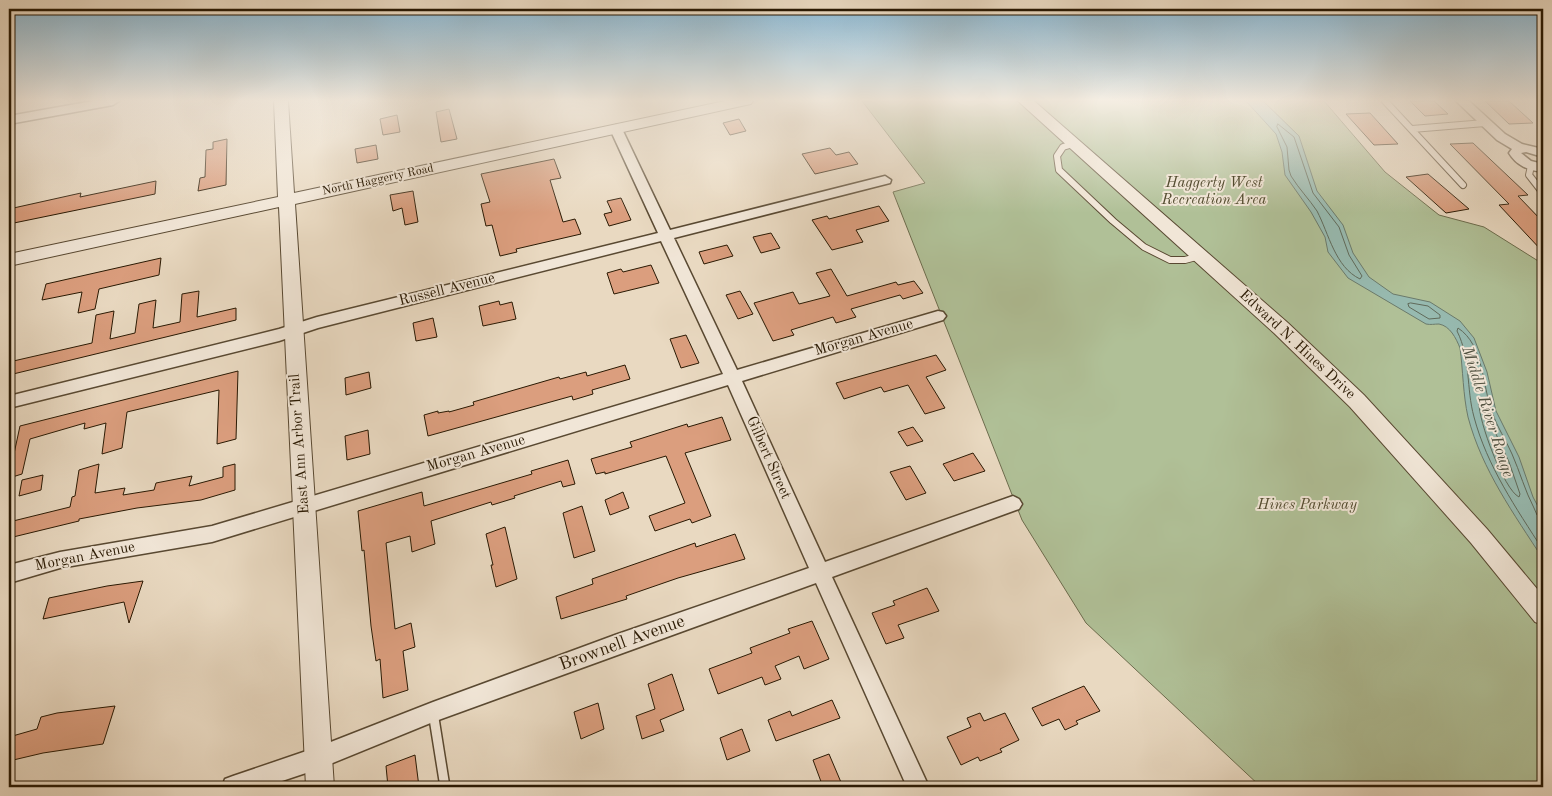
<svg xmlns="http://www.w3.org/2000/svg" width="1552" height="796" font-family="'Old Standard TT',serif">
  <rect width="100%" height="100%" fill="#e9d9c1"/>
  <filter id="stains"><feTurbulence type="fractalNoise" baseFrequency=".004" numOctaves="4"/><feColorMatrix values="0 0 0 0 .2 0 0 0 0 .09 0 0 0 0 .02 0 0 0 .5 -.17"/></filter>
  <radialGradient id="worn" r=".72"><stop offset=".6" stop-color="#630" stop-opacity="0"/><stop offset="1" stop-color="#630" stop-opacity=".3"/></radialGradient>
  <!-- green -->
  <path fill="#b0c097" stroke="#6c6c4d" d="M862,101H1260L1299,136L1263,101H1324L1385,172L1439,215L1484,227L1543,264V787H1261L1086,623L1022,520L893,192L925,183Z"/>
  <!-- water -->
  <path fill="#97bab0" stroke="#6b7a6b" d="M1246,101H1263L1299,136L1317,191L1343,225L1353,253L1369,277L1393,294L1430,302L1460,321L1474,338L1487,372L1496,411L1519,457L1533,497L1543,516V559C1514,514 1482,470 1468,417C1463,395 1463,370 1460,348C1456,338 1450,326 1439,324C1434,324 1431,325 1426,324L1348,278L1328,252L1325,237L1311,212L1285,175L1282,152L1276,134Z"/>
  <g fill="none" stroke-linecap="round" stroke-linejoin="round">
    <!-- shore -->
    <path stroke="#606a5a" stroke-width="1" d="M1278,124L1294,137L1313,193L1339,227L1349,255L1362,276L1360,279C1335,267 1329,234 1317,211C1309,199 1299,189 1291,176L1289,170L1287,147L1277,127Z
      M1411,303L1428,306L1440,315V318L1429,319L1409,307L1408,304Z
      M1479,403L1482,404L1509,462L1520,494L1519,497C1504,490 1478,420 1479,403Z
      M1543,517L1537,515L1534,508C1525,491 1520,472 1512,454C1506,440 1497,427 1492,412C1482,385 1484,345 1458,328L1457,331C1471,359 1466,388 1474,417C1487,466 1516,508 1543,550"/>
  </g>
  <!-- building -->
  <path fill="#db9e7e" stroke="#291903" d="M1410,101H1434L1448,114L1425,116Z
    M1485,101H1509L1533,123L1509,124Z
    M449,109L457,139L441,142L436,112Z
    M1370,113L1398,144L1374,145L1346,114Z
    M397,115L400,132L383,135L380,119Z
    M739,119L746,131L730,135L723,123Z
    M227,139L226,185L198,191L200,178L205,177L206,150L213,149V142Z
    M1473,143L1528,195L1518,196L1543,222V252L1499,205L1509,204L1450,144Z
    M376,145L378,159L357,163L355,149Z
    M830,148L836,155L849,152L858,164L815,174L802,154Z
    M554,159L561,178L550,180L563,222L575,219L581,234L516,249L517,252L500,256L492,225L486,226L481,204L490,202L481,174Z
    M1428,174L1469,209L1446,213L1406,177Z
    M156,181L155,194L9,224V209L81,193L80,197Z
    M413,191L418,222L405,225L402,208L393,211L390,195Z
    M621,198L631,220L609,226L604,214L612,212L607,201Z
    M879,206L889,221L856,230L863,242L832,250L812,220L827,216L829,219Z
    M771,233L780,248L761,253L753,237Z
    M727,245L733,256L704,264L699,252Z
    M161,258L159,275L99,289L95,309L78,313L82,292L42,300L46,284Z
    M651,265L659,283L614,294L607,273L621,269L623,272Z
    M831,269L847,296L896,282L898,285L914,281L923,293L903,299L900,295L851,309L856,317L836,323L833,317L791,330L794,335L773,341L754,303L793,292L799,304L830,296L816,273Z
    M199,291L197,317L236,308V320L9,375V362L92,343L96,315L114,311L110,339L135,333L139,304L156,300L153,328L180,322L182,294Z
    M740,291L753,314L738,319L726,295Z
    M499,301L500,305L512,302L516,319L483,326L479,306Z
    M433,318L437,337L416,341L413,323Z
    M686,335L699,363L681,368L670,339Z
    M936,355L946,370L926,377L945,408L925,414L908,385L884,392L881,387L844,399L836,383Z
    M625,365L630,379L592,390L593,394L573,400L572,396L428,436L424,415L438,411V413L449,411V412L474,405L473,402L559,377L560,379L586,372L587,376Z
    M238,371L236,439L217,444L219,390L127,412L122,448L102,454L106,423L84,429L85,423L30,439L22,474L9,478V464L12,463L20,426Z
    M369,372L371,388L346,395L345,378Z
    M722,417L731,440L685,453L711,516L692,523L690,519L655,531L649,516L685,503L666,456L605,474V472L596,474L591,459L632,447L630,442L687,424L688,427Z
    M913,427L923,441L907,446L898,432Z
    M368,430L370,454L347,460L345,436Z
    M973,453L985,471L954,481L943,464Z
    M568,460L575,484L563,487L561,481L514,496L515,498L492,505L491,502L431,521L435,544L412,552L410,536L386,543L395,629L411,623L415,647L403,651L408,690L383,698L380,659L376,661L371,626L364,550L362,551L358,511L422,492L424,506L532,474L531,471Z
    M99,464L95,493L125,488L123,495L154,490L156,483L192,476L189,486L223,477V467L235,464V490L201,500L137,508L79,519V521L9,538V522L70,507L72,497L75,496L79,470Z
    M910,466L926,493L906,500L890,472Z
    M43,475L41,490L19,496L22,480Z
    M623,492L629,508L610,515L605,500Z
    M582,506L595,551L574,558L563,513Z
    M505,527L517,579L496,587L491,565H493L486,534Z
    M735,534L745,559L678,578L626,596L627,599L561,619L556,597L593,584L592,579L695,543L696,547Z
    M143,581L129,623L124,602L43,619L49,598L107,586Z
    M927,588L939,611L898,625L904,638L886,644L872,613L895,605L893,601Z
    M812,621L829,659L804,669L799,656L775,666L781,679L765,685L762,677L718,694L709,669L752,653L750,648L790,633L788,629Z
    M672,674L684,710L660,720L664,731L642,739L636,716L655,709L648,684Z
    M1084,686L1100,711L1076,721L1078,724L1065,730L1059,719L1042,726L1032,708Z
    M832,700L840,718L776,741L768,720L790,711L792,716Z
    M598,703L604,729L581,739L574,712Z
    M115,706L103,744L43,753L9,761V737L37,729L41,717L57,713Z
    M980,713L984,721L1005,713L1019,740L1000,749L1002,752L980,761L978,757L961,765L947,737L971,727L967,718Z
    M742,729L750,751L727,760L720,738Z
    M829,754L843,787H823L813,760Z
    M415,755L419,787H388L386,766Z"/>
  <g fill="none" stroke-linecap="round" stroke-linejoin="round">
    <defs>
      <path id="service-far1" d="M1385,101L1463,185
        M1412,129L1485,123
        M1073,144L1063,147L1057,156L1059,170L1113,221L1144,247L1170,260H1185L1200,256
        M1531,166L1529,175L1543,193"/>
      <path id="service" d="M433,712L445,787"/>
      <path id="minor" d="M93,101H119L113,105L9,124V116Z
        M1456,101H1469L1505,134L1522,144L1543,149V157L1526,152L1521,153L1531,161L1543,164V172C1528,170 1517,166 1509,153L1512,149L1497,140Z
        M616,125L622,129L670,230L885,176L891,180L890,183L674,238L737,370L938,311L943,312L946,316L943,320L742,381L825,562L1013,496L1019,499L1022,504L1019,509L832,577L929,787H907L816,583L433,722L318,769L264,787H222L225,779L233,776L318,747L433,702L615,635L809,568L728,385L212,542L60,568L9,583V565L60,552L212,526L723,374L661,241L318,328L279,341L9,408V396L279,329L317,317L658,233L610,129Z"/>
      <path id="tertiary" d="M274,101H288L294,193L725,101H753L751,104L746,105L295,204L334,787H306L279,207L9,266V254L278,197Z
        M1018,101H1034L1288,323L1364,395L1487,529L1543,596V625L1535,622L1471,543L1350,407L1274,333Z"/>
    </defs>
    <!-- service-far1 casing -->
    <use href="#service-far1" stroke="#594932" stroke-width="8"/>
    <!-- service casing -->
    <use href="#service" stroke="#594932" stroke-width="12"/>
    <!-- minor casing -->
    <use href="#minor" stroke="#594932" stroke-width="3"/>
    <!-- tertiary casing -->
    <use href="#tertiary" stroke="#594932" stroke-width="2"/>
    <!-- service-far1 -->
    <use href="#service-far1" stroke="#f1e6d7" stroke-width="6"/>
    <!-- service -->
    <use href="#service" stroke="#f1e6d7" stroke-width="9"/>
    <!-- minor -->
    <use href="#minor" fill="#f1e6d7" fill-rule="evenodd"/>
    <!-- tertiary -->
    <use href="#tertiary" fill="#f1e6d7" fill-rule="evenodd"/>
  </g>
  <!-- sky -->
  <linearGradient id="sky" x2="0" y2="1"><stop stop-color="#87b6d2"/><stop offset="0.47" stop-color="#f5eee3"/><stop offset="1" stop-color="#f5eee3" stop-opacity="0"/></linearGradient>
  <rect width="1552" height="213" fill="url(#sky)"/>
  <g text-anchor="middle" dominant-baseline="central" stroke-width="4" stroke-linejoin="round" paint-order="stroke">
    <!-- far-street labels -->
    <g font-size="12" fill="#291903" stroke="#f1e6d7">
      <text transform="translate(378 180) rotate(-12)">North Haggerty Road</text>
    </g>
    <!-- park labels -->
    <g font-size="15" font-style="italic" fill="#524b2f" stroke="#f1e6d7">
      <text x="1214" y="183">Haggerty West<tspan x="1214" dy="17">Recreation Area</tspan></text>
      <text x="1307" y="505">Hines Parkway</text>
    </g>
    <!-- street labels -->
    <g font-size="15" fill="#291903" stroke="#f1e6d7">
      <text transform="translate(447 290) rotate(-14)">Russell Avenue</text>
      <text transform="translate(864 338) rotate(-16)">Morgan Avenue</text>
      <text transform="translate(1297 345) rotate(43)">Edward N. Hines Drive</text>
      <text transform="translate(300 444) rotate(-94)">East Ann Arbor Trail</text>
      <text transform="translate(476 454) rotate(-16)">Morgan Avenue</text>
      <text transform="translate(768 458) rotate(66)">Gilbert Street</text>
      <text transform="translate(85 557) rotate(-11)">Morgan Avenue</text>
    </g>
    <!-- water labels -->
    <g font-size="16" font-style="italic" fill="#505140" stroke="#f1e6d7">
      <text transform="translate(1487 412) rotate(72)">Middle River Rouge</text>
    </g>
    <!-- near-street labels -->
    <g font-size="18" fill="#291903" stroke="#f1e6d7">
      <text transform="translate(622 643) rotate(-20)">Brownell Avenue</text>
    </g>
  </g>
  <!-- margin -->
  <rect width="1552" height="796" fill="none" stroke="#e9d9c1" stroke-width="30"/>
  <rect x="10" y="10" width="1532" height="776" fill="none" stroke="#291903" stroke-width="2.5"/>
  <rect x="15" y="15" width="1522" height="766" fill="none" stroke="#291903"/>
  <rect width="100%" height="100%" filter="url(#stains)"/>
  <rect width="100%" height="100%" fill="url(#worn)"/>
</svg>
